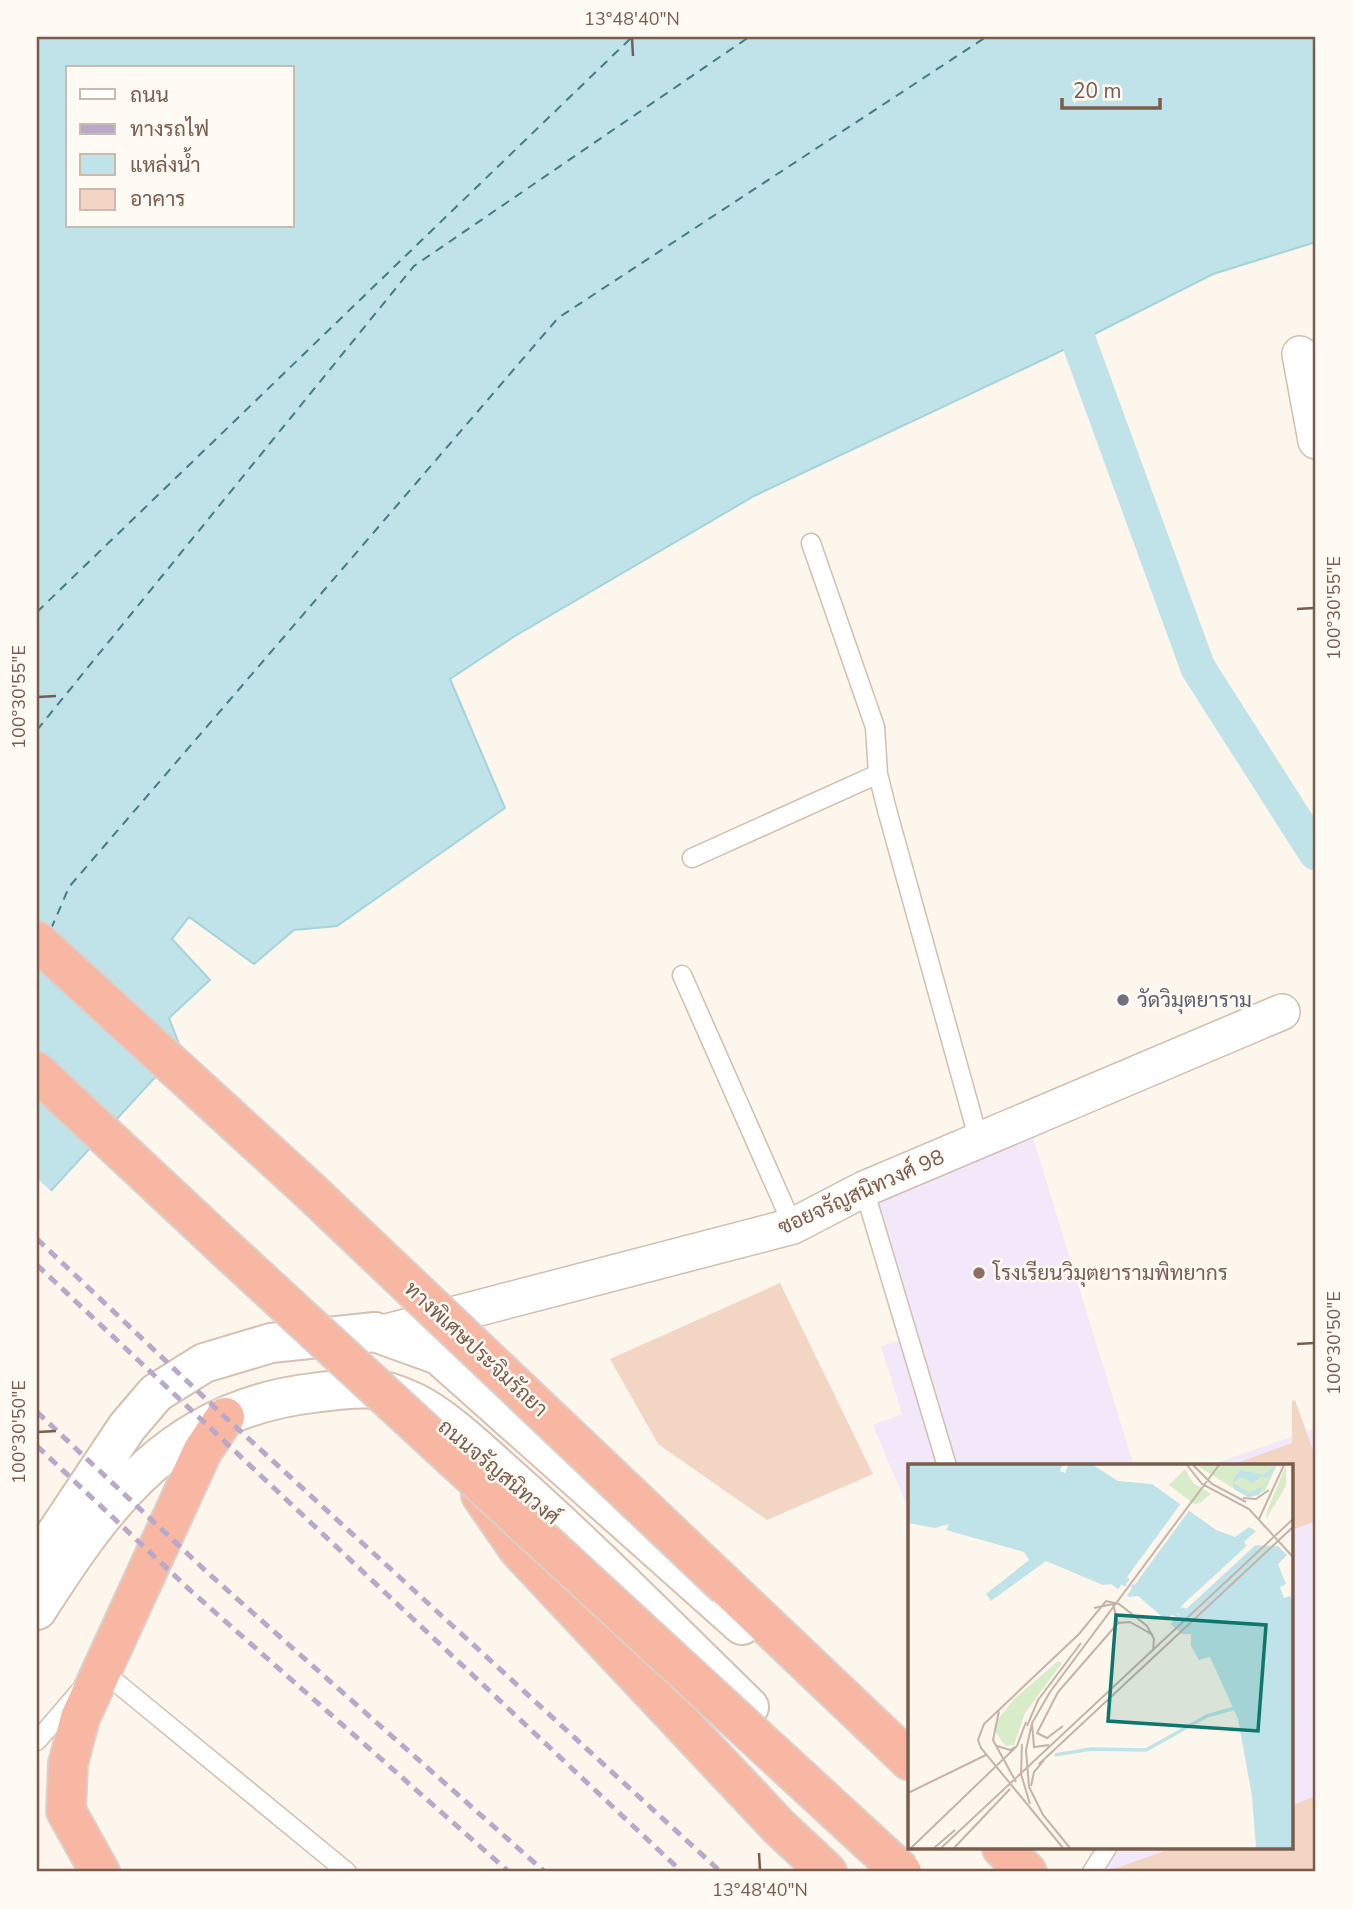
<svg xmlns="http://www.w3.org/2000/svg" width="1353" height="1909" font-family="'Nunito Sans',Sarabun,sans-serif">
  <rect width="100%" height="100%" fill="#fdf6ec"/>
  <!-- education -->
  <path fill="#f3e8fa" d="M1033,1138L1134,1466H910V1513L873,1425L902,1414L881,1346L904,1339L863,1208Z
    M1316,1428V1872H1113L1088,1848H1292V1466H1208Z"/>
  <!-- water -->
  <path fill="#bfe3e8" stroke="#a5d3da" stroke-width="2" fill-rule="evenodd" d="M37,37H1316V242L1213,274L1053,355L754,496L515,636L450,679L505,808L337,926L294,930L254,964L189,917L172,939L210,980L169,1018L181,1049L37,1206ZM68,68H292V226H68Z"/>
  <!-- pier -->
  <path fill="#fdf6ec" d="M37,1178L52,1192L37,1209Z"/>
  <g fill="none" stroke-linecap="round" stroke-linejoin="round">
    <!-- canal -->
    <path stroke="#bfe3e8" stroke-width="35" d="M1063,298L1198,668L1316,853"/>
    <!-- ferry -->
    <path stroke="#437c86" stroke-width="2" stroke-dasharray="9 7" stroke-linecap="butt" d="M37,612L632,37
      M37,730L414,266L749,37
      M51,929L69,887L558,318L986,37"/>
  </g>
  <!-- building -->
  <path fill="#f3d5c3" d="M780,1283L873,1474L767,1520L658,1444L610,1359Z
    M1295,1400L1316,1459V1521L1292,1530V1466H1237V1463L1292,1443V1401Z
    M1316,1796V1872H1115L1114,1869L1173,1848H1292V1805Z"/>
  <g fill="none" stroke-linecap="round" stroke-linejoin="round">
    <defs>
      <path id="service" d="M811,543L875,727L878,774L887,810L979,1141
        M692,858L878,774
        M682,975L793,1226
        M864,1189L947,1466
        M100,1669L347,1872
        M37,1741L79,1692
        M1092,1872L1107,1848"/>
      <path id="minor" d="M1300,354L1316,441
        M383,1333L793,1226L864,1189L1282,1012"/>
      <path id="secondary" d="M37,1562L127,1427L156,1393L204,1363L271,1343L375,1332L439,1355L742,1625
        M37,1610C107,1500 174,1409 313,1393C353,1388 373,1383 411,1401C443,1415 485,1456 511,1479C593,1552 670,1630 749,1707"/>
      <path id="motorway" d="M37,941L309,1190
        M37,1072L224,1247
        M481,1495L519,1550L779,1827L827,1872
        M727,1587L910,1761
        M1002,1848L1027,1872
        M100,1872L66,1811L68,1764L80,1718L202,1452L225,1417"/>
    </defs>
    <!-- service casing -->
    <use href="#service" stroke="#d1beb0" stroke-width="21"/>
    <!-- minor casing -->
    <use href="#minor" stroke="#d1beb0" stroke-width="38"/>
    <!-- secondary casing -->
    <use href="#secondary" stroke="#d6c0b0" stroke-width="42"/>
    <!-- motorway casing -->
    <use href="#motorway" stroke="#dad1cd" stroke-width="42"/>
    <!-- service -->
    <use href="#service" stroke="#fff" stroke-width="18"/>
    <!-- minor -->
    <use href="#minor" stroke="#fff" stroke-width="35"/>
    <!-- secondary -->
    <use href="#secondary" stroke="#fff" stroke-width="38"/>
    <!-- motorway -->
    <use href="#motorway" stroke="#f7b7a3" stroke-width="38"/>
    <!-- rail -->
    <path stroke="#b9a8c9" stroke-width="5" stroke-dasharray="10 7" stroke-linecap="butt" d="M37,1239L225,1417L721,1872
      M37,1265L682,1872
      M37,1412L208,1573L545,1872
      M37,1446L191,1591L509,1872"/>
    <defs>
      <path id="motorway-bridge" d="M309,1190L727,1587
        M224,1247L902,1872"/>
    </defs>
    <!-- motorway-bridge casing -->
    <use href="#motorway-bridge" stroke="#dad1cd" stroke-width="42" stroke-linecap="butt"/>
    <!-- motorway-bridge -->
    <use href="#motorway-bridge" stroke="#f7b7a3" stroke-width="38"/>
  </g>
  <!-- ticks -->
  <path fill="none" stroke="#7a5c4d" stroke-width="2.5" d="M632,38L633,56M1297,609L1314,608M38,697L56,696M1297,1344L1314,1343M38,1432L56,1431M759,1853L760,1870"/>
  <!-- markers -->
  <circle fill="#6b7280" stroke="#fffaf3" stroke-width="2.5" cx="1123" cy="1000" r="7"/>
  <circle fill="#8d6e63" stroke="#fffaf3" stroke-width="2.5" cx="979" cy="1273" r="7"/>
  <g text-anchor="middle" dominant-baseline="central" stroke-width="5" stroke-linejoin="round" paint-order="stroke">
    <!-- worship labels -->
    <g font-size="21" fill="#5b616d" stroke="#fffaf3" text-anchor="start">
      <text x="1137" y="1000">วัดวิมุตยาราม</text>
    </g>
    <!-- street labels -->
    <g font-size="21" fill="#7a5c4d" stroke="#fffaf3">
      <text transform="translate(861 1192) rotate(-24)">ซอยจรัญสนิทวงศ์ 98</text>
      <text transform="translate(476 1349) rotate(43)">ทางพิเศษประจิมรัถยา</text>
      <text transform="translate(499 1472) rotate(40)">ถนนจรัญสนิทวงศ์</text>
    </g>
    <!-- education labels -->
    <g font-size="21" fill="#785e54" stroke="#fffaf3" text-anchor="start">
      <text x="993" y="1273">โรงเรียนวิมุตยารามพิทยากร</text>
    </g>
  </g>
  <!-- overview -->
  <g transform="translate(908 1464)">
    <rect width="385" height="385" fill="#fdf6ec"/>
    <path d="M288,1H369L357,27L339,33ZM378,1V22L358,55L359,47ZM277,5L285,19L303,30L292,39L286,40L261,21ZM150,197L154,199L117,249L106,281L97,282L86,266L87,259L107,234Z" fill="#d8ecc9"/>
    <path d="M0,1H154L152,7L157,9L160,1H185L210,17L244,20L308,66L327,73L341,63L348,67L336,78L338,81L370,82L379,91L370,100L378,120L372,123L376,134L382,132L385,137V384H348L344,332L330,255L302,193L291,196L283,182V170H274L230,132L221,133L203,120L195,121L138,97L83,137L78,130L121,96L116,88L38,66L41,60L27,64L0,59ZM368,1L351,31L341,33L326,25L325,16L332,6L355,11ZM354,12L360,15L358,21L341,29L325,19L333,13L345,19Z" fill="#bfe3e8" fill-rule="evenodd"/>
    <path d="M274,38L283,44L217,134L208,128ZM345,76H353L261,161L257,157Z" fill="#fdf6ec"/>
    <path fill="none" stroke="#bfe3e8" stroke-width="3.5" d="M3,1L161,79L219,118M8,1L163,77L221,117M0,30L168,93L218,121M224,121L239,137L274,154M246,139L277,150M249,139L281,147M297,150L385,250M292,155L335,192L385,278M285,160L330,203L356,250L374,384M147,291L183,285L238,286L299,252L327,244"/>
    <path fill="none" stroke="#c5b3a7" stroke-width="2" d="M279,1L294,20L341,45L385,93M285,1L304,20L338,38M335,34L348,35L361,26M351,55L376,1M186,144L205,140L210,159M91,247L85,276L108,318M124,259L126,283L141,281M119,262L130,236L173,179M155,262L139,274L129,269L150,228L210,159L222,158L245,171M114,280L113,310L122,340M89,282L102,286L109,282L118,258M131,300L385,63M123,322L126,308L136,296M0,329L78,291M3,384L109,282M26,384L47,366M33,384L385,55M46,384L102,325M155,384L73,284L70,276L76,260L171,170L198,137L211,140L239,162L246,175L245,186M162,384L135,351L121,323L118,286L124,259L142,228L311,1"/>
    <path fill="#0f766e" fill-opacity="0.15" stroke="#0f766e" stroke-width="3.5" d="M208,151L358,161L350,267L200,257Z"/>
    <rect width="385" height="385" fill="none" stroke="#7a5c4d" stroke-width="3.5"/>
  </g>
  <!-- border -->
  <rect width="1353" height="1909" fill="none" stroke="#fffaf3" stroke-width="77"/>
  <!-- legend -->
  <rect x="66" y="66" width="228" height="161" fill="#fffaf3" stroke="#cabbb1" stroke-width="2"/>
  <rect x="80" y="89" width="35" height="10" fill="#ffffff" stroke="#cabbb1" stroke-width="2"/>
  <text x="130" y="102" font-size="21" fill="#7a5c4d">ถนน</text>
  <rect x="80" y="124" width="35" height="10" fill="#b9a8c9" stroke="#cabbb1" stroke-width="2"/>
  <text x="130" y="136" font-size="21" fill="#7a5c4d">ทางรถไฟ</text>
  <rect x="80" y="154" width="35" height="21" fill="#bfe3e8" stroke="#cabbb1" stroke-width="2"/>
  <text x="130" y="172" font-size="21" fill="#7a5c4d">แหล่งน้ำ</text>
  <rect x="80" y="189" width="35" height="21" fill="#f3d5c3" stroke="#cabbb1" stroke-width="2"/>
  <text x="130" y="206" font-size="21" fill="#7a5c4d">อาคาร</text>
  <!-- scale -->
  <path d="M1062 98v10h98v-10" fill="none" stroke="#7a5c4d" stroke-width="3.5"/>
  <text x="1073" y="98" font-size="21" fill="#7a5c4d" stroke="#fffaf3" stroke-width="5" paint-order="stroke">20 m</text>
  <rect x="38" y="38" width="1276" height="1832" fill="none" stroke="#7a5c4d" stroke-width="2.5"/>
  <g font-size="18" text-anchor="middle" fill="#7a5c4d">
    <text x="632" y="25">13°48'40"N</text>
    <text transform="translate(1334 608) rotate(-90)" y="6">100°30'55"E</text>
    <text transform="translate(19 697) rotate(-90)" y="6">100°30'55"E</text>
    <text transform="translate(1334 1343) rotate(-90)" y="6">100°30'50"E</text>
    <text transform="translate(19 1432) rotate(-90)" y="6">100°30'50"E</text>
    <text x="760" y="1896">13°48'40"N</text>
  </g>
</svg>
